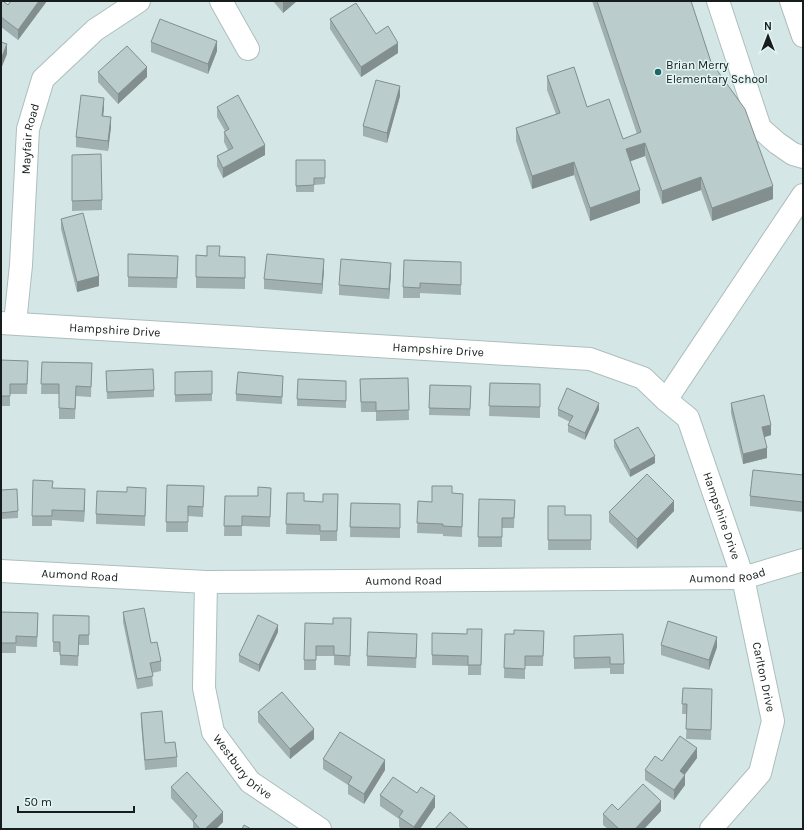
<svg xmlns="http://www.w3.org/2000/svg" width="804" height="830" font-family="Karla,sans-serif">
  <rect width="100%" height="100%" fill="#d4e7e6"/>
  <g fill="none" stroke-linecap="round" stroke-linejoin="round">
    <defs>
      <g id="minor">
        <path d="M221,1L248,49"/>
        <path d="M718,1L760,128L777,143L793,154L803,157"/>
        <path d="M791,1L803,36"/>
        <path id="s1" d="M1,323L590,359L643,378L666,400L688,418L743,578L773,721L760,773L711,829"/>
        <path id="s2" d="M15,323L21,265L28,129L43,79L95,30L139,1"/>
        <path d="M666,400L803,195"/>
        <path id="s3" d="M1,571L206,582L743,578L803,560"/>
        <path id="s4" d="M206,582L204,688L213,732L250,782L320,829"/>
      </g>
    </defs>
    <!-- minor casing -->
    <use href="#minor" stroke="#acbebd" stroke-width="24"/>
    <!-- minor -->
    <use href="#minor" stroke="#fff" stroke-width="22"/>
  </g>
  <!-- wall -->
  <path fill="#a0afaf" d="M47,1L18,40L1,27V2L8,5Z
    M273,1H297L283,13Z
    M592,1H691L711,62L773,199L712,221L701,190L662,204L645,156L630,161L640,203L590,221L574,175L532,189L516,141V128L556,114L547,90V76L587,107L623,139L637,134Z
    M330,19L376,34L398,53L361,77L330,29Z
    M151,42L217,51L208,74L151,52Z
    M98,72L147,77L118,104L98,82Z
    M400,96L387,143L363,136V126Z
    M217,107L265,155L223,178L217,166V156L228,150L224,142V132L225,131L217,117Z
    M104,108L103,116L111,127L108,151L76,147V137Z
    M72,155L102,200V210L72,211Z
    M296,160H325V184L314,185V192H296Z
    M61,219L99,286L77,292L61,229Z
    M196,255L245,257V289L196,288Z
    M461,262V295L420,293V298H403V287Z
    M178,266L177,288L128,287V277Z
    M324,270L322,294L264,289V279Z
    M391,273L389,299L339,295V285Z
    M1,360L28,372L27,394H10V406H1Z
    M42,362L92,363L91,397L76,396L75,419H59V394H41Z
    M106,371L154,390V397L107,399Z
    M212,371V401L175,402V372Z
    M408,378L409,420L376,421V412H361L360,379Z
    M346,381V408L297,406V399Z
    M283,382L282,404L236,401V394Z
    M490,383L540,384V418L489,416Z
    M430,385L471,386L470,416L429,415Z
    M731,403L771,435L764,437L767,458L743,464L731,413Z
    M558,409L599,410L585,440L568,432V425L570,422L558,416Z
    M614,440L655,463L630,477L614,447Z
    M803,475V512L750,506V496Z
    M167,485L204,486L203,517L188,516V532H166Z
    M53,488L85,499L84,522L52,520V526H32V516Z
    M271,488L270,527L242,526V536H224L225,496H258Z
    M1,490L18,511V518L1,519Z
    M127,492L146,498L145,526L96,524V514Z
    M287,493L304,501L323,502L338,494L337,541H320V535L286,534Z
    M452,493L463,494L462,537L443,536V534L417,533L418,501L432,502Z
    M479,499L515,500L514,528H502V547H478Z
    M351,503L400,504V538L350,537Z
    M548,506L565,515H591V550H548Z
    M674,511L637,549L609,522V512Z
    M1,612L38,613L37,647L16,646V653H1Z
    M123,612L151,643L161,661V671L152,673L153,686L137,689L123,622Z
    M53,615L89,616V645H79L78,666L60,665V652H53Z
    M351,618L350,666L334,665V656H316V670H304V660L333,624Z
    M482,629L481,675H468V666L432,665V633L467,634Z
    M544,631L543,666H525V679L504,678L505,634H514Z
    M278,632L259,672L239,662V655Z
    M574,636L624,664V674H610V668L574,669Z
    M417,644L416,668L367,666V656Z
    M661,645L717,647L709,670L661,655Z
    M683,688L712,699L711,740L686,739L687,714H682Z
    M258,712L314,739L290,759L258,722Z
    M141,713L177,757V767L145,770L141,723Z
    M697,758L685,774V785L674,800L645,780V770L662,761Z
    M323,759L385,770L364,804L348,794V785L323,769Z
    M171,787L223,822L216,829H193V822L171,798Z
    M417,793L435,807L420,829H402L399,827V819L380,806V795Z
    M618,810L661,811L644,829H608L603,825V814Z"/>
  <!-- shaded-wall -->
  <path fill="#828f8e" d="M39,1H47L18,40V30Z
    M285,1H297L283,13V2Z
    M217,41V51L208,74V64Z
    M398,43V53L361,77V67Z
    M7,44V54L1,69V59Z
    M147,67V77L118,104V94Z
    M400,86V96L387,143V133Z
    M104,98V108L102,126V116Z
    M111,117V127L108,151V141Z
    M645,143V156L626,163V149Z
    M265,145V155L223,178V168Z
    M574,162V175L532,189V176Z
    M701,177V190L662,204V191Z
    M773,186V199L712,221V208Z
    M640,190V203L590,221V208Z
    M324,259V270L322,294V284Z
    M391,263V273L389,299V289Z
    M99,276V286L77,292V282Z
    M599,403V410L585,440V433Z
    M771,425V435L762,438V427Z
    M767,448V458L743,464V454Z
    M655,456V463L630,477V470Z
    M85,489V499L84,522V511Z
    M674,501V511L637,549V539Z
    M278,625V632L259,672V665Z
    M717,637V647L709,670V660Z
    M314,729V739L290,759V749Z
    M697,748V758L680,781V771Z
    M385,760V770L364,804V794Z
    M685,775V785L674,800V790Z
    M435,796V807L420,829H414V827Z
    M661,801V811L644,829H635Z
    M223,812V822L216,829H205Z"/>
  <!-- building -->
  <path fill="#bacccb" stroke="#828f8e" d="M2,1H3L8,5L11,1H39L18,30L1,17V2Z
    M597,1H691L711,62L745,109L773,186L712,208L701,177L662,191L645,143L626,149L640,190L590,208L574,162L532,176L516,128L560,113L547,76L574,67L587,107L609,99L623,139L641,132Z
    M356,3L376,34L388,26L398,43L361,67L330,19Z
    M160,19L217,41L208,64L151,42Z
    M1,42L7,44L1,59Z
    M127,46L147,67L118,94L98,72Z
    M376,80L400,86L387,133L363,126Z
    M81,95L104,98L102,116L111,117L108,141L76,137Z
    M238,95L265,145L223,168L217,156L233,148L224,132L229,129L217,107Z
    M101,154L102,200L72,201V155Z
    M296,160H325V178H314V185L296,186Z
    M83,213L99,276L77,282L61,219Z
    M207,246H220L219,256L245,257V278L196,277V255L207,256Z
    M128,254L178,256L177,278L128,277Z
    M267,254L324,259L322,284L264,279Z
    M341,259L391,263L389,289L339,285Z
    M404,260L461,262V285L420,283V288L403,287Z
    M1,360L28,361L27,384H10V396H1Z
    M42,362L92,363L91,387L76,386L75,409L59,408V384H41Z
    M153,369L154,390L107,392L106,371Z
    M212,371V394L175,395V372Z
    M238,372L283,376L282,397L236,394Z
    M408,378L409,410L376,411V402H361L360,379Z
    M298,379L346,381V401L297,399Z
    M490,383L540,384V407L489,406Z
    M430,385L471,386L470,409L429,408Z
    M567,388L599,403L585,433L568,425L573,416L558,409Z
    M764,395L771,425L762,427L767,448L743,454L731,403Z
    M638,427L655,456L630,470L614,440Z
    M753,470L803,475V502L750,496Z
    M647,474L674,501L637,539L609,512Z
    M33,480L53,481L52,488L85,489L84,511L52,510V516H32Z
    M167,485L204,486L203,507L188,506V522H166Z
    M432,486H452V493L463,494L462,527L443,526V524L417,523L418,501L432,502Z
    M127,487L146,488L145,516L96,514L97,491L127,492Z
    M258,487L271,488L270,517L242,516V526H224L225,496H258Z
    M17,489L18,511L1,513V490Z
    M287,493H304V501L323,502V494H338L337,531H320V525L286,524Z
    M479,499L515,500L514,518H502V537H478Z
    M351,503L400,504V528L350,527Z
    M548,506H565V515H591V540H548Z
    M144,608L151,643L157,642L161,661L150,663L153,676L137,679L123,612Z
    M1,612L38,613L37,637L16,636V643H1Z
    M53,615L89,616V635H79L78,656L60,655V642H53Z
    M258,615L278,625L259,665L239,655Z
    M333,618H351L350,656L334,655V646H316V660H304L305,623L333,624Z
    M668,621L717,637L709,660L661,645Z
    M467,629H482L481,665H468V656L432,655V633L467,634Z
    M514,630L544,631L543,656H525V669L504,668L505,634H514Z
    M368,632L417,634L416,658L367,656Z
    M623,634L624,664H610V657L574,658V636Z
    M683,688L712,689L711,730L686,729L687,704H682Z
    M282,692L314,729L290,749L258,712Z
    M162,711L165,743L175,742L177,757L145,760L141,713Z
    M340,732L385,760L364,794L348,784L352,777L323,759Z
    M680,736L697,748L680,771L685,775L674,790L645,770L655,756L662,761Z
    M187,772L223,812L205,829H200L193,821L197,816L171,787Z
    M393,777L417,793L421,787L435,796L414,827L399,817L403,811L380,795Z
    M643,784L661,801L635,829H619L603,814L612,804L618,810Z
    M450,812L469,829H435Z
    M244,825L251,829H242Z"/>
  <!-- markers -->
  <circle fill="#1b6867" stroke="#e2f4f3" stroke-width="1.5" cx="658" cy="72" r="4"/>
  <g text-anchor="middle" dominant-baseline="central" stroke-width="3" stroke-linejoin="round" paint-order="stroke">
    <!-- poi labels -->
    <g font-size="12" fill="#161d1c" stroke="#e2f4f3" text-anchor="start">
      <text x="666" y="65">Brian Merry<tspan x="666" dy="14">Elementary School</tspan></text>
    </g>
    <!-- street labels -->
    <g font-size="12" fill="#161d1c" stroke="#e2f4f3">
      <text stroke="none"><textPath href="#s2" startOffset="185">Mayfair Road</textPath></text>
      <text stroke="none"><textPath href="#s1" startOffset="114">Hampshire Drive</textPath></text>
      <text stroke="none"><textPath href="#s1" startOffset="438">Hampshire Drive</textPath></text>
      <text stroke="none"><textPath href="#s1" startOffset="810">Hampshire Drive</textPath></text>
      <text stroke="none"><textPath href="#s3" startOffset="727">Aumond Road</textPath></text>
      <text stroke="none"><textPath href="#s3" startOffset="79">Aumond Road</textPath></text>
      <text stroke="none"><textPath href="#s3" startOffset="403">Aumond Road</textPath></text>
      <text stroke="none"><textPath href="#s1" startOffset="977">Carlton Drive</textPath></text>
      <text stroke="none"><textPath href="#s4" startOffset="197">Westbury Drive</textPath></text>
    </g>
  </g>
  <!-- border -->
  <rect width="804" height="830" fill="none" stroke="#161d1c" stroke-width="4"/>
  <!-- north arrow -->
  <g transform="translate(768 36)" stroke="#e2f4f3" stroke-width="3" paint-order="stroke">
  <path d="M0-3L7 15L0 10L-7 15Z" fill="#161d1c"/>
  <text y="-6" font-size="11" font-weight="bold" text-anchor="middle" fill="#161d1c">N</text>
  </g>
  <!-- scale -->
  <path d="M18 806v6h116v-6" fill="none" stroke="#161d1c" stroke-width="2"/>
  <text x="24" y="806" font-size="12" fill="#161d1c" stroke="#e2f4f3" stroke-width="3" paint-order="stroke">50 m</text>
</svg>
